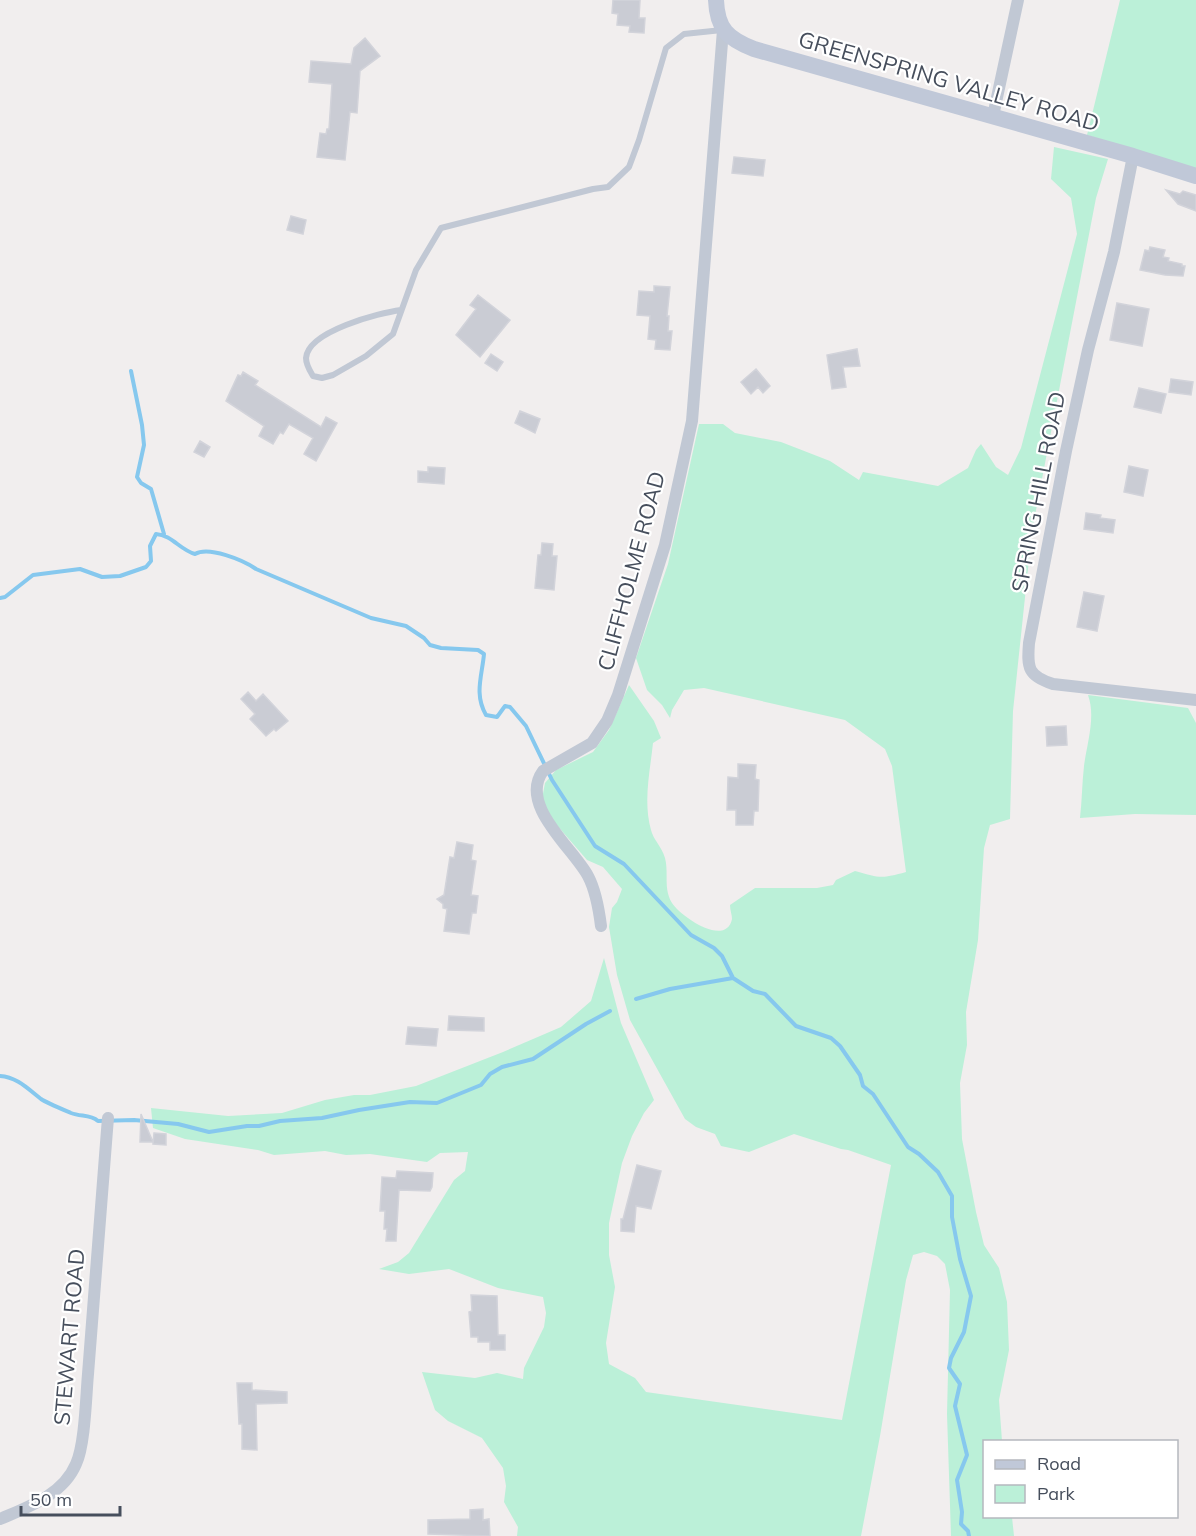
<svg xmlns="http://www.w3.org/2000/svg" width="1196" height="1536" font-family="Mulish,sans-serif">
  <rect width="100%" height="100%" fill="#f1eeee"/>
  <!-- green -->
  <path fill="#bbf0d8" d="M1120,0H1196V170L1087,135Z
    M1054,147L1108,159L1096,198L1032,531L1013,711L1010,819L990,825L984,848L978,940L966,1012L967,1045L960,1083L962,1139L976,1212L984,1245L999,1268L1007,1302L1009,1350L999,1400L1002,1441L984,1442V1516L1012,1517L1014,1536H951L947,1414L950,1290L945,1264L937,1256L924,1252L913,1255L906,1280L880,1436L861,1536H517L518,1527L504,1502L506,1486L503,1468L482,1438L448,1421L435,1410L422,1372L475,1378L497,1373L523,1379L524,1368L544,1327L546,1313L543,1297L498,1288L449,1269L409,1274L379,1269L398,1262L409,1253L454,1180L465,1171L468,1152L440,1153L427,1162L370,1154L346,1155L325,1151L274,1155L258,1150L185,1139L153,1128L151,1108L228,1116L282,1113L325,1100L354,1095H370L416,1086L503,1052L561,1027L591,1001L604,958L621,1023L654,1100L644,1113L632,1136L622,1163L609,1223V1255L615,1287L606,1343L609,1364L635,1378L646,1392L842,1420L891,1165L848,1150L841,1149L794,1134L749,1152L721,1146L715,1134L696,1127L685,1119L630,1020L617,975L609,927L612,908L617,902L622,889L603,867L587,860L549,816L542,799L545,783L556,770L593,752L609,730L629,685L654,721L661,738L653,743C650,772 643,801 651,830C653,839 662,847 665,858C669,873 663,888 672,903C680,916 726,948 732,919C732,915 730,910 730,905L755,888H817L833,885L836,880L855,871C880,878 881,879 906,872L892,766L885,749L845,720L704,688L684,690L672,710L670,718L662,705L647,690L636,658L668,564L699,424H723L735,433L781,442L830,461L859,480L863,472L938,486L968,468L976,450L981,444L996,467L1008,475L1021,448L1077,234L1071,198L1051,179Z
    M1088,695L1188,708L1196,723V815L1135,814L1080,818C1082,801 1082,783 1084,766C1087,743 1096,717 1088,695Z"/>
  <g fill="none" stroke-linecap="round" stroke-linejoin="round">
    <!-- stream -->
    <path stroke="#86c8ee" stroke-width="4" d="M131,371L142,425L144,445L137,477L141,483L151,489L164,534
      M0,598L5,597L33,575L80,569L102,577L120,576L146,567L151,561L150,546L156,534C172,535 180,550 195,554C209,546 243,560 256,569L371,618L406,626L424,638L430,645L441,648L478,650L484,654C482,676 474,694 486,715L497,717L505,706L510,707L526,726L552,780L595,846L624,864L691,935L714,948L722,956L733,978L753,991L765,994L796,1026L831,1038L840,1046L860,1075L863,1086L873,1094L908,1147L919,1154L938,1172L952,1196V1217L960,1259L971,1296L964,1332L951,1358L949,1368L960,1384L955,1406L967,1455L957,1480L962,1512L961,1524L968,1531L969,1536
      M636,999L670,989L733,978
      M0,1076C17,1077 28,1089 41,1099C47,1103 64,1110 71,1113C81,1117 90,1114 98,1121L134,1120L178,1124L209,1132L247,1126H259L280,1121L322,1118L359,1110L410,1102L437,1103L481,1085L490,1074L502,1067L533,1059L586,1024L610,1011"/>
  </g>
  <!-- building -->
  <path fill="#caccd4" stroke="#d2d3da" stroke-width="1.5" d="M613,0H640L639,18H645L644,33L629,32L630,26L617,25L618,14L612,13Z
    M365,38L380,56L360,71L357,113L350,112L345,160L317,157L320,133L326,134L327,129H329L332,84L309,82L311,61L351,64L354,48Z
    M734,157L765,160L763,176L732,173Z
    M1166,190L1180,194L1183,191L1196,195V211L1178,204Z
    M291,216L306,220L303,234L287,230Z
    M1150,247L1165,250L1163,257L1169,258L1168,261L1182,264V266H1185L1183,276L1165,275L1140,270L1145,250L1149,251Z
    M654,286L670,287L667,316H669L668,331H672L670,350L655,349L656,340L648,339L650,316L637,315L639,291L654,292Z
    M478,295L510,320L480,357L456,335L476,309L470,305Z
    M1117,303L1149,309L1142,346L1110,340Z
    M857,349L860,366L843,367L846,387L832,389L827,355Z
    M491,354L503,362L497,371L485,363Z
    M756,369L770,386L763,393L758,387L751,394L741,382Z
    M243,372L258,381L255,385L321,427L326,417L337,423L316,461L304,454L313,438L289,424L283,434L280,432L273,444L259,436L264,426L226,401L238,375L241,376Z
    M1171,379L1193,382L1191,395L1169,392Z
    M1139,388L1166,394L1161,413L1134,407Z
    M520,411L540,419L535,433L515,423Z
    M200,441L210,447L204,457L194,452Z
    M1129,466L1148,470L1143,496L1124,492Z
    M428,467L445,468L444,484L418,482V471L428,472Z
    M1086,513L1101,515L1100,518L1115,520L1113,533L1084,529Z
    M542,543L553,544L552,556H557L554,590L535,588L538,555H541Z
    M1084,592L1104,596L1097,631L1077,627Z
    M248,692L256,701L263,694L288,721L276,731L274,729L266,736L250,719L255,714L241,699Z
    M1066,726L1067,745L1047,746L1046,727Z
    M738,764L756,765L755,779L759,780L758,811H754L753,825H736V810H727L728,777L738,778Z
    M457,842L473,845L471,860L476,861L471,895L478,896L476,913H472L469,934L444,931L447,909L443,908V904L437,899L444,895L450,857L454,858Z
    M449,1016L484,1018V1031L448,1030Z
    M408,1027L438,1029L436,1046L406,1044Z
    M141,1114L153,1142H140Z
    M154,1133L166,1134V1145L153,1144Z
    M637,1165L661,1171L651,1209L636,1206L634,1232L621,1231V1219H623Z
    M397,1171L433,1173L432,1187L430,1191L399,1190L396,1241H386L387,1229H384L385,1211H380L382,1177L396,1178Z
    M471,1295L497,1296L498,1335H505V1350H490V1342H478V1337H471L469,1312L472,1311Z
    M237,1383H252V1390L287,1392V1403L256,1404L257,1450L242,1449V1424H239Z
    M483,1509V1520L489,1519L490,1536L428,1534V1520L470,1519V1510Z"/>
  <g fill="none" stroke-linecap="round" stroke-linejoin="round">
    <!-- service -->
    <path stroke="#c1c8d4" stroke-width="6" d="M401,310C379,313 308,331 306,358C306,365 310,371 313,376L322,378L333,375L366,356L393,334L416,270L441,228L593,189L608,187L629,167L639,140L666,48L684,34L722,30"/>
    <!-- minor -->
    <path stroke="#c1c8d4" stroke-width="12" d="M993,116L1018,0
      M1133,156L1114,252L1088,350L1066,451L1029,643C1027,668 1028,676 1053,684L1196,700
      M601,926C599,910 596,891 588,876C574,849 518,805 543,771L592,743L607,721L618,695L665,545L692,421L723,30
      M0,1519C28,1507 63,1495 76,1464C85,1445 86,1396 88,1374C95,1288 101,1203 108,1118"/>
    <!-- secondary -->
    <path stroke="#c0c8d8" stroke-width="16" d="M716,0C717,29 728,39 754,49L1133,156L1196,176"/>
  </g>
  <g text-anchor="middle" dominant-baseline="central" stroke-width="4.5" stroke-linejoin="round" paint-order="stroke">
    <!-- street labels -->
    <g font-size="22" fill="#464e5c" stroke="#fff">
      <text transform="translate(949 81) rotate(16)">GREENSPRING VALLEY ROAD</text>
      <text transform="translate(1038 492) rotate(-79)">SPRING HILL ROAD</text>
      <text transform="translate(631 571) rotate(-75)">CLIFFHOLME ROAD</text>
      <text transform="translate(69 1337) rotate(-85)">STEWART ROAD</text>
    </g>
  </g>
  <!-- legend -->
  <rect x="983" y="1440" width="195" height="78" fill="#ffffff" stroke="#b5b8be" stroke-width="1.5"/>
  <rect x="995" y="1460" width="30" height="9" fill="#c0c8d8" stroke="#b5b8be" stroke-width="1.5"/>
  <text x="1037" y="1470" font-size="18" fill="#464e5c">Road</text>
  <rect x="995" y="1485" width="30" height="18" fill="#bbf0d8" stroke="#b5b8be" stroke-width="1.5"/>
  <text x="1037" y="1500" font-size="18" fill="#464e5c">Park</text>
  <!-- scale -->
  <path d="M21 1506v9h99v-9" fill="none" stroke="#464e5c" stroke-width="3"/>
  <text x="30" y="1506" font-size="18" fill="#464e5c" stroke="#ffffff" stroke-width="4.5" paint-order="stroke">50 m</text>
</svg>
